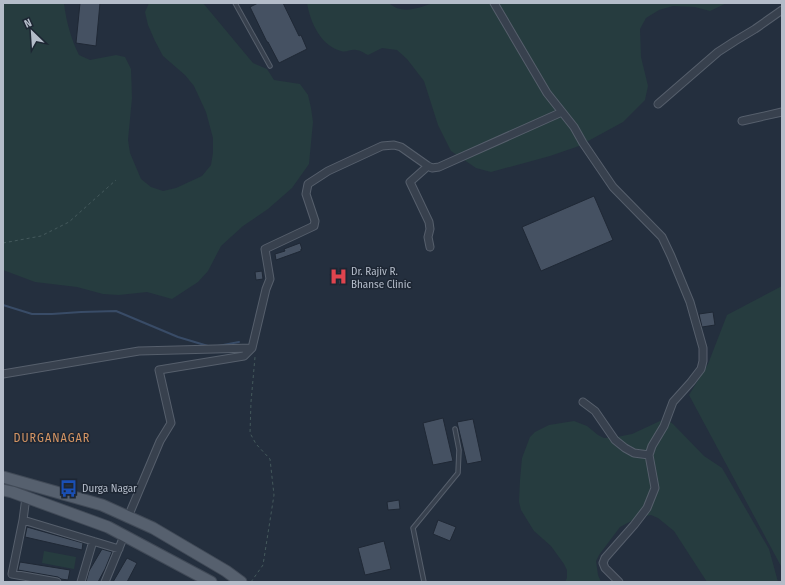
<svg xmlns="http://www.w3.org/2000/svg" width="785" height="585" font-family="'Fira Sans Condensed',sans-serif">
  <rect width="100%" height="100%" fill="#242f3e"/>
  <!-- green -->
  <path fill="#263c3f" d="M3,3H64C66,21 71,39 79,55L90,60L116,55L125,57L131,69L132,98L128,140L130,153L141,179L151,187L163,191L176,188L202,176L211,165L213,153V138L206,112L194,86L185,75L163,56L155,41L148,25L145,12L149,3H203L253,63L267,69L274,80L300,84L308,95L311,108L313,122L309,164L292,188L268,209L243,226L221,246L208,271L198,282L172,299L147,292L119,295L103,294L77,287L35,282L3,270Z
    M307,3H389C402,15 418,8 433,3H727L710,11L695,7L673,6L659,10L646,18L640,29L641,57L648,86L645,100L623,122L579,146L550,156L491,172L476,168L451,151L438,125L424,81L407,59L397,50L382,48L368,55C364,53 360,50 356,50C351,49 346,53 341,51C321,46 310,22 307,3Z
    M782,286V568L689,395L708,364L727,315Z
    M667,420L673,424L704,456L722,468L769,549L778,582H707L674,531L658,518L651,515L639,517L620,527L599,555L596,561L598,575L601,582H565L567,578V570L564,564L551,546L534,531L521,510L519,502L520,480L522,458L530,437L535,432L549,425L574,421L587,426L598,435L604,438H612L632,434L660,421Z
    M44,551L76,557L74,569L42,563Z"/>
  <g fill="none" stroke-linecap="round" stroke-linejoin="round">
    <!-- stream -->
    <path stroke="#394c67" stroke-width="2" d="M3,305L32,314H52L81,312L116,311L178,337L208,346
      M218,346L239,342"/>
  </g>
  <!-- building -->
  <path fill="#455162" stroke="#1f2835" d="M80,3H100L96,46L76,43Z
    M258,3H283L299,36L301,35L307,49L279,63L268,42H267L250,7Z
    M594,196L613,240L541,271L522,227Z
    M300,243L302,249H301V251L276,260L275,254L285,251L284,249Z
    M262,271L263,279L256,280L255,272Z
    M343,271L346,283L339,285L338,279L332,281L330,274Z
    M713,312L715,325L702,327L699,314Z
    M443,418L453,461L433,465L423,423Z
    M473,419L482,461L467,464L457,422Z
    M399,500L400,509L388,510L387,502Z
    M438,520L456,527L450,541L433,534Z
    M27,527L83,543L82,550L25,537Z
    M384,541L391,569L365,575L358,548Z
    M102,549L112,552L105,569L98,582H86L89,571Z
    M127,558L137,563L127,582H113Z
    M20,562L70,570L68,580L61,579L58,577L18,570Z"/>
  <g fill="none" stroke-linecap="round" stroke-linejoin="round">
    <defs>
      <path id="lane" d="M235,3L270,66
        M424,582L413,528L458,473L459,450L455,429"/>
      <path id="street" d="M494,3L547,93L574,127L583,143L613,187L662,237L671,256L690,302L703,348V361L701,369L691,382L673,402L664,426L652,446L649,455L655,488L647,508L634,525L605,558L603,563L605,568L619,582
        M658,104L718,52L735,41L755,29L782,10
        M742,121L782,112
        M428,166L410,182L429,222L430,229L428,237L430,247
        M3,374L139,351L252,348
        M583,402L595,411L615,440L625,448L634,453L649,455
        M26,497L23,520L12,574L57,582
        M128,517L160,441L171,423L159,370L244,356L252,348L266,289L270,279L265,249L314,226L315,221L306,194L308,184L328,171L382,146L394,145L401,147L428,166L432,168L439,167L562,112
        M23,520L119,549
        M81,582L93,541
        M105,582L124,536"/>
      <path id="primary" d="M3,477L102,505L153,528L226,571L241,582
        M3,490L12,492L108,527L211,582"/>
    </defs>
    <!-- lane casing -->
    <use href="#lane" stroke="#565f6c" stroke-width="5.5"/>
    <!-- street casing -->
    <use href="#street" stroke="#565f6c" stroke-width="9"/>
    <!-- primary casing -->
    <use href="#primary" stroke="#414a57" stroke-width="13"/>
    <!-- path -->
    <path stroke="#44595c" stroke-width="1" stroke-dasharray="3 3" stroke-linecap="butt" d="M3,243L41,236L69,222L116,180
      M251,582L263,565L274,495L270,459L256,444L250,433L251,402L255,357"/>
    <!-- lane -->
    <use href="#lane" stroke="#38414e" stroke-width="3.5"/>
    <!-- street -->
    <use href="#street" stroke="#38414e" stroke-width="7"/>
    <!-- primary -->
    <use href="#primary" stroke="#56606e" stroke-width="11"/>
  </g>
  <!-- icons -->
  <defs>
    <symbol id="hospital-bare" viewBox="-9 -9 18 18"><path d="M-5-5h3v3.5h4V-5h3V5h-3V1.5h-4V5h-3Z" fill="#e0444e" stroke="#1d2633" stroke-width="2.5" paint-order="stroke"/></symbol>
    <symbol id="bus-bare" viewBox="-9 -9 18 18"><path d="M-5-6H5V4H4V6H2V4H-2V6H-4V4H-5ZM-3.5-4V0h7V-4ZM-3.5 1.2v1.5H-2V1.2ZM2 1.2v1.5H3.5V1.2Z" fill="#1a4fb4" stroke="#1d2633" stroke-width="2.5" paint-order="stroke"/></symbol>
  </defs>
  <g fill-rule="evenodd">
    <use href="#hospital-bare" x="326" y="264" width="25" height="25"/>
    <use href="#bus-bare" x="56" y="476" width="25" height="25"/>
  </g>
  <g text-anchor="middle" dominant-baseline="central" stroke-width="3" stroke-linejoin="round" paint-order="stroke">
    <!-- poi labels -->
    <g font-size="11" fill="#b4bcc9" stroke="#1d2633" text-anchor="start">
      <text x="351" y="271">Dr. Rajiv R.<tspan x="351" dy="13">Bhanse Clinic</tspan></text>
      <text x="82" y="488">Durga Nagar</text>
    </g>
    <!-- neighbourhood labels -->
    <g font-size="12" letter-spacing="1" fill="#d59563" stroke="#1d2633">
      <text x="52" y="438">DURGANAGAR</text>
    </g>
  </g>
  <!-- border -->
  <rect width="785" height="585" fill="none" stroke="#b4bcc9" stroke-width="8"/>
  <!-- north arrow -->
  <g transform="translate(32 32) rotate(335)" stroke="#1d2633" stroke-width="3" paint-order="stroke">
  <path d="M0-3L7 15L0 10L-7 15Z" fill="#b4bcc9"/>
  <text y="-6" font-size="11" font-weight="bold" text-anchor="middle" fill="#b4bcc9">N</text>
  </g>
</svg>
